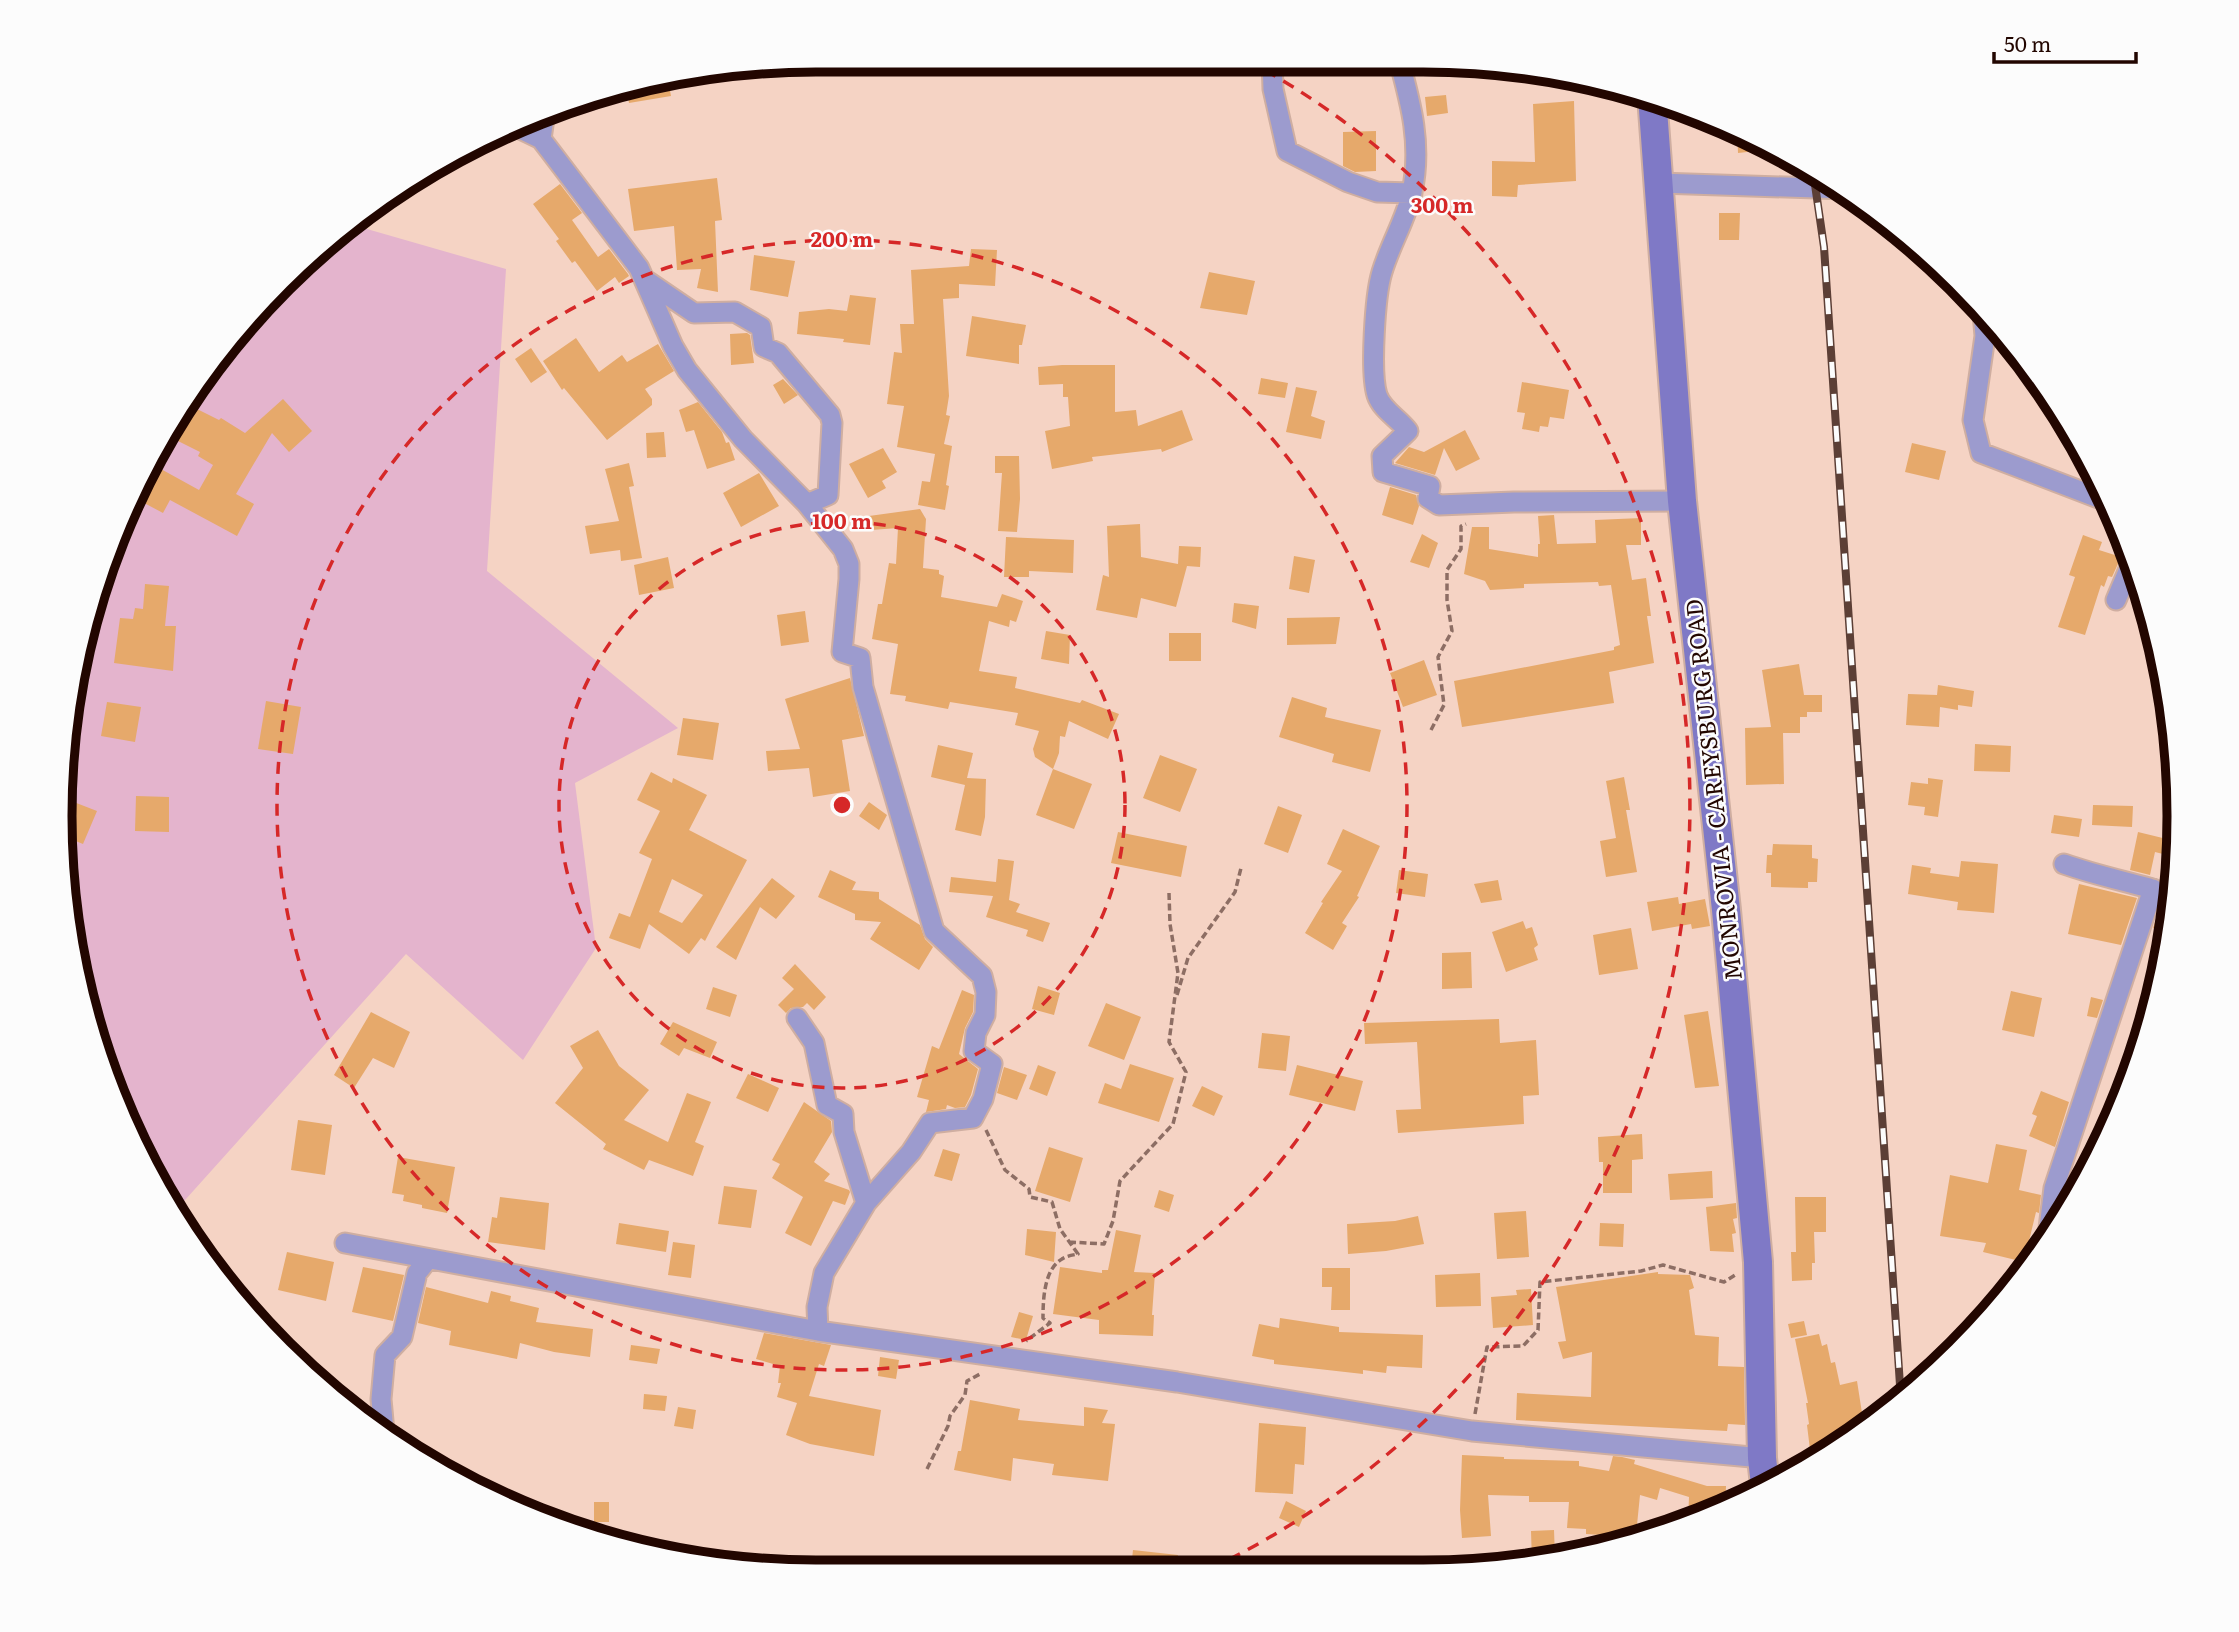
<svg xmlns="http://www.w3.org/2000/svg" width="2239" height="1632" font-family="Literata,serif">
  <rect width="100%" height="100%" fill="#f5d3c4"/>
  <!-- green -->
  <path fill="#e4b4cd" d="M353,225L506,269L487,571L678,728L575,783L596,948L523,1060L406,954L177,1209L117,1105L66,914V717L100,573L137,482L248,317Z"/>
  <!-- building -->
  <path fill="#e6a96b" fill-rule="evenodd" d="M668,79L671,96L629,103L626,85Z
    M1446,95L1448,113L1427,116L1425,97Z
    M1574,101L1576,181L1518,185L1517,197L1492,196V161L1535,162L1533,104Z
    M1737,130L1756,140V151L1738,153Z
    M1376,131V171L1355,172L1343,166V132Z
    M717,178L722,220L715,221L718,292L697,288L701,269L677,270L674,226L634,231L628,189Z
    M560,184L582,213L572,220L598,257L609,249L628,274L629,276L619,283L615,277L597,291L575,261L572,263L556,241L559,239L533,204Z
    M1719,213H1740L1739,240H1719Z
    M971,249L997,250L995,286L959,284V298L943,299L949,396L946,415L950,416L944,444L952,446L946,485L949,486L945,510L918,505L922,481L930,482L935,454L897,447L904,406L887,404L894,352L902,353L900,324H914L911,270L969,266Z
    M754,255L795,261L788,297L750,290Z
    M1209,272L1255,281L1247,315L1200,308Z
    M850,295L876,298L870,345L843,342L844,339L797,334L799,312L829,309L847,311Z
    M972,316L1026,325L1022,345H1019V364L966,356Z
    M747,333L750,335L754,363L731,365L730,334Z
    M576,338L599,372L622,355L627,362L658,344L674,371L645,389L652,399V405L607,440L564,388L562,390L543,361Z
    M531,348L547,372L531,383L515,359Z
    M1062,365H1115V412L1136,410L1138,426L1182,410L1193,440L1162,452L1161,449L1092,457L1093,461L1052,469L1045,431L1070,426L1068,397H1063V384L1039,385L1038,367Z
    M1261,378L1288,383L1285,398L1258,394Z
    M783,379L798,395L784,404L773,385Z
    M1522,382L1569,390L1564,419L1550,417L1548,427L1540,426L1539,432L1522,429L1525,413L1517,412Z
    M1296,387L1317,391L1311,416L1325,421L1321,439L1286,432Z
    M283,399L312,431L289,452L272,433L236,494L254,504L237,536L170,500L163,513L131,496L137,482L150,463L199,490L213,465L198,456L200,452L168,436L189,405L219,420L221,418L245,433Z
    M698,402L722,432L726,443L729,442L735,460L707,469L694,430L686,432L679,410Z
    M1465,430L1480,459L1456,471L1444,448L1435,475L1395,463L1409,447L1424,452Z
    M664,432L666,457L647,458L646,433Z
    M1912,443L1946,451L1939,480L1905,472Z
    M883,448L897,472L882,481L886,488L868,498L849,464Z
    M995,456H1019L1020,499L1017,532L998,531L1002,473H995Z
    M629,463L634,486L629,487L642,558L621,561L620,550L590,554L585,526L619,521L605,469Z
    M759,473L779,506L741,527L723,493Z
    M1390,487L1416,495L1419,506L1413,525L1382,515Z
    M920,509L926,519L923,568L939,570V574L944,576L941,597L997,607L1002,594L1023,601L1016,622L1010,620L1009,627L989,621L979,671L1017,677L1015,688L1080,703L1082,700L1119,714L1108,739L1069,721L1065,737L1060,736L1059,753L1053,769L1035,757L1033,749L1039,731L1015,725L1018,713L950,702L948,709L905,701L906,696L890,694L898,644L872,639L878,604H882L889,563L896,564L898,528L871,530L869,516Z
    M1554,515L1557,544L1596,543L1595,520L1641,518V545H1626L1632,580L1646,578L1651,616H1647L1654,663L1609,672L1614,703L1462,727L1454,681L1614,650V647L1620,645L1611,585L1599,586L1598,582L1524,584V588L1490,590L1485,581L1464,574L1472,527H1489V549L1538,557V544H1540L1538,516Z
    M1140,524L1141,557L1178,564L1179,546L1201,547L1200,567L1187,566L1176,607L1141,598L1137,618L1096,610L1103,575L1109,577L1107,526Z
    M1422,534L1438,543L1429,568L1410,562Z
    M2083,535L2102,542L2099,550L2121,557L2112,577L2108,576L2104,587L2101,585L2085,635L2058,627L2075,577L2069,575Z
    M1006,537L1074,540L1073,573L1029,571V577H1004Z
    M1294,556L1315,560L1309,593L1289,589Z
    M668,557L674,588L639,595L634,565Z
    M145,584L169,586L165,626H176L173,671L114,663L120,618L133,619L135,608L143,609Z
    M1234,603L1259,606L1256,629L1232,622Z
    M805,611L809,642L781,646L777,615Z
    M1340,617L1336,644L1287,645V618Z
    M1046,631L1070,635L1069,664L1041,659Z
    M1169,633H1201V661H1169Z
    M1424,660L1437,695L1403,707L1390,673Z
    M1799,664L1804,695H1822V712H1807V717H1800V733H1783L1784,784L1746,785L1745,728L1771,727L1762,670Z
    M850,678L864,736L842,740L850,791L813,797L809,768L768,771L766,751L800,749L785,699Z
    M1938,685L1974,691L1972,707L1958,705V710L1940,707L1939,727L1906,725L1908,694L1937,695Z
    M1292,697L1327,708L1325,717L1381,730L1370,772L1332,762L1334,754L1279,737Z
    M266,701L301,707L293,754L258,749Z
    M107,702L141,707L135,742L101,736Z
    M683,718L719,723L713,760L677,755Z
    M1975,744L2011,746L2010,772L1974,771Z
    M938,745L973,753L967,778L986,779L985,817L981,836L955,830L965,785L931,777Z
    M1160,755L1197,769L1180,812L1143,798Z
    M1053,769L1092,784L1074,829L1036,815Z
    M651,772L672,783L673,778L707,795L689,830L747,860L705,941L701,938L689,954L649,924L640,949L609,938L619,913L630,917L652,859L639,853L660,811L637,800ZM672,879L703,895L682,923L659,912Z
    M1624,777L1630,810H1626L1637,872L1606,877L1600,841L1616,838L1606,781Z
    M1928,778L1943,780L1938,817L1924,815L1925,807L1908,805L1911,782L1928,784Z
    M136,796L169,797V832L135,831Z
    M66,799L97,811L83,844L66,837Z
    M869,802L887,815L879,830L859,816Z
    M2093,805L2133,806L2132,827L2092,825Z
    M1278,806L1302,815L1288,853L1264,844Z
    M2054,815L2082,819L2079,837L2051,833Z
    M1343,829L1380,846L1357,896L1359,897L1342,923L1347,926L1333,950L1305,933L1323,903L1321,902L1342,871L1327,864Z
    M1118,832L1187,846L1181,877L1111,863Z
    M2138,832L2175,841V857L2155,852L2150,875L2130,870Z
    M1773,844L1812,845V858L1818,859L1817,882H1808V888L1771,887V873H1766L1767,855H1772Z
    M998,859L1014,861L1009,900L1020,904L1016,912L1050,923L1043,942L1026,936L1028,930L986,917L993,896L949,892L951,877L996,882Z
    M1961,861L1998,864L1994,913L1957,910L1958,902L1908,894L1912,865L1931,868L1930,873L1959,877Z
    M830,870L856,882L852,890L879,892V899L920,925L925,939L933,947L919,970L870,939L881,922L855,920V914L818,897Z
    M1399,870L1428,874L1425,897L1396,893Z
    M772,878L795,896L776,919L760,907L736,960L716,947Z
    M1498,880L1502,900L1481,903L1474,884Z
    M2079,884L2137,898L2121,945L2068,934Z
    M1678,897L1679,904L1705,899L1710,926L1692,929L1691,924L1652,931L1647,902Z
    M2160,907L2173,912L2169,933L2153,928Z
    M1523,921L1526,929L1532,927L1538,945L1534,948L1538,960L1506,972L1492,932Z
    M1631,928L1638,969L1599,975L1593,935Z
    M1471,952L1472,988L1442,989V953Z
    M795,964L826,997L814,1010L807,1003L803,1007L791,1008L786,1013L778,1005L794,989L782,978Z
    M1038,986L1060,993L1054,1015L1032,1009Z
    M713,987L737,995L730,1017L706,1009Z
    M962,990L974,995L973,1012L965,1028L959,1054L978,1069L971,1095L965,1107L955,1108L947,1105L946,1109L926,1112L929,1100L917,1097L932,1046L939,1049Z
    M2011,991L2042,998L2034,1037L2002,1030Z
    M2091,997L2103,1000L2097,1018L2087,1016Z
    M1106,1003L1141,1017L1124,1060L1088,1046Z
    M1708,1011L1719,1086L1695,1088L1684,1015Z
    M371,1012L410,1032L394,1068L373,1058L354,1088L334,1075Z
    M1499,1019L1500,1043L1536,1040L1539,1095L1523,1096L1524,1124L1398,1133L1396,1110L1421,1109L1417,1042L1365,1044L1364,1023Z
    M673,1022L717,1042L710,1058L684,1048L679,1056L660,1044Z
    M598,1030L619,1066L649,1090L624,1120L668,1142L687,1093L711,1102L695,1142L704,1146L693,1176L649,1160L644,1170L603,1149L606,1144L555,1103L583,1068L570,1046Z
    M1262,1033L1290,1036L1286,1071L1258,1068Z
    M1130,1064L1174,1078L1159,1122L1098,1103L1105,1083L1121,1089Z
    M1038,1065L1056,1072L1047,1096L1029,1089Z
    M1297,1065L1363,1081L1355,1111L1289,1095Z
    M1004,1067L1027,1075L1017,1100L997,1093Z
    M748,1074L779,1088L768,1112L736,1098Z
    M1202,1086L1223,1096L1214,1116L1192,1106Z
    M2041,1091L2069,1102L2055,1147L2029,1136L2037,1116L2032,1114Z
    M804,1102L831,1121L832,1132L814,1162L830,1174L824,1181L849,1190L850,1192L845,1205L833,1201L811,1246L785,1233L803,1197L772,1178L780,1164L772,1160Z
    M298,1120L332,1125L325,1175L291,1170Z
    M1642,1134L1643,1159L1632,1160V1193H1603V1162H1599L1598,1137Z
    M1996,1144L2027,1150L2019,1190L2041,1195L2039,1213L2036,1212L2024,1262L1983,1252L1986,1243L1940,1236L1950,1175L1988,1183Z
    M1049,1147L1083,1158L1070,1202L1035,1191Z
    M943,1149L960,1154L952,1181L934,1176Z
    M398,1157L455,1167L447,1213L422,1208V1205L403,1201L404,1195L392,1193Z
    M1712,1171L1713,1198L1670,1200L1668,1174Z
    M724,1186L757,1190L751,1228L718,1224Z
    M1159,1190L1174,1195L1169,1212L1154,1207Z
    M500,1197L549,1203L545,1250L488,1242L492,1217L497,1218Z
    M1795,1197H1826V1232H1814L1815,1263H1812V1280L1792,1281L1791,1252H1796Z
    M1736,1203L1737,1218L1733,1219L1736,1233L1732,1234L1734,1252L1710,1251L1706,1207Z
    M1526,1211L1529,1257L1497,1259L1494,1213Z
    M1418,1216L1424,1244L1386,1251L1348,1254L1347,1224L1395,1221Z
    M619,1223L669,1231L666,1252L616,1244Z
    M1600,1223L1624,1224L1623,1247L1599,1246Z
    M1027,1229L1056,1232L1054,1262L1025,1255Z
    M1116,1230L1141,1235L1134,1272L1155,1273L1152,1315H1154L1153,1336L1099,1334V1320L1053,1314L1060,1267L1102,1273V1270H1108Z
    M673,1242L695,1245L691,1278L668,1275Z
    M287,1252L334,1262L326,1301L278,1290Z
    M363,1267L404,1275L393,1321L352,1312Z
    M1322,1268H1350V1310H1331L1332,1287H1322Z
    M1658,1272V1274L1690,1275L1694,1288L1689,1290L1695,1335L1719,1337L1718,1366L1744,1367L1745,1425L1728,1424L1727,1431L1516,1420L1517,1393L1591,1397L1592,1352L1563,1359L1558,1342L1566,1341L1556,1287Z
    M1480,1273L1481,1306L1436,1307L1435,1275Z
    M426,1287L488,1303L491,1291L511,1296L510,1301L539,1308L536,1322L593,1329L590,1357L554,1352L520,1343L517,1359L449,1345L451,1331L418,1323Z
    M1531,1289L1533,1325L1493,1328L1491,1297L1517,1295L1516,1290Z
    M1019,1312L1033,1316L1026,1340L1011,1337Z
    M1280,1318L1339,1327V1332L1423,1335L1422,1368L1387,1366L1386,1373L1363,1370V1374L1274,1364V1360L1252,1356L1259,1324L1279,1328Z
    M1804,1321L1807,1335L1791,1338L1788,1324Z
    M764,1333L831,1345L824,1366L819,1364L809,1396L881,1410L874,1456L810,1444L786,1435L797,1403L777,1397L781,1383H778L780,1366L756,1359Z
    M1819,1334L1822,1346L1827,1344L1831,1363L1835,1362L1840,1385L1857,1381L1862,1413H1868V1425L1811,1458L1807,1425L1809,1424L1806,1403H1808L1795,1339Z
    M631,1345L660,1349L657,1364L629,1360Z
    M880,1357L899,1360L896,1379L878,1376Z
    M644,1394L667,1396L665,1411L643,1409Z
    M970,1400L1020,1409L1018,1420L1084,1426V1407L1108,1410L1102,1423L1115,1424L1108,1481L1052,1475L1054,1464L1013,1458L1011,1481L954,1470L958,1451H961Z
    M678,1407L696,1410L693,1429L674,1426Z
    M1259,1423L1306,1427L1304,1465L1295,1464L1293,1494L1255,1492Z
    M1462,1455L1504,1457V1459L1579,1461V1466L1609,1471L1613,1456L1622,1457L1635,1460L1634,1464L1707,1486H1726L1725,1508L1713,1515L1688,1521L1689,1497L1660,1488L1657,1500L1640,1495L1636,1535L1616,1541L1617,1536L1586,1534V1529L1567,1528L1569,1502H1529V1496L1488,1495L1491,1536L1462,1538L1460,1510Z
    M1286,1501L1306,1511L1299,1527L1279,1518Z
    M594,1502H609V1522H594Z
    M1554,1530L1555,1557L1532,1563L1531,1531Z
    M1133,1550L1178,1555L1176,1568H1131Z"/>
  <g fill="none" stroke-linecap="round" stroke-linejoin="round">
    <defs>
      <path id="street" d="M1272,60L1273,89L1287,151L1348,182L1377,192L1412,193
        M1399,60C1411,104 1422,145 1412,192C1406,219 1390,245 1382,272C1375,295 1370,372 1377,395C1382,410 1398,418 1408,431L1382,456L1383,472L1430,486L1428,498L1439,505L1514,502L1682,501
        M512,125L541,139L551,152L639,268L673,346L687,370L743,439L807,504L843,549L849,564V579L842,652L860,658L863,687L934,931L982,976L986,992L985,1015L976,1033L974,1051L992,1064L983,1099L973,1118L930,1123L911,1152L866,1203L824,1273L817,1307L818,1331
        M541,139L545,111
        M1659,183L1846,189
        M647,281L694,313L735,312L761,327L764,347L778,353L830,415L832,423L828,495L807,504
        M1983,313L1985,336L1973,420L1981,453L2109,502
        M2116,600L2132,562
        M2064,864C2092,874 2120,880 2149,888C2158,891 2164,897 2174,900
        M797,1018L814,1043L827,1105L843,1114L844,1132L866,1203
        M2048,1236L2054,1188L2153,889
        M345,1243L818,1331L1177,1382L1472,1431L1762,1458
        M384,1432L381,1399L385,1355L402,1337L417,1273L428,1259"/>
      <path id="secondary" d="M1652,96L1682,501L1726,910L1758,1262L1762,1458L1765,1485"/>
    </defs>
    <!-- street casing -->
    <use href="#street" stroke="#cfaea1" stroke-width="23"/>
    <!-- secondary casing -->
    <use href="#secondary" stroke="#cfaea1" stroke-width="32"/>
    <!-- path -->
    <path stroke="#8d6e64" stroke-width="3.5" stroke-dasharray="7 3.5" stroke-linecap="butt" d="M1431,730L1444,705L1438,657L1452,631L1447,600V570L1461,549V526L1466,524
      M1177,995L1188,958L1235,892L1241,868
      M986,1130L1005,1170L1029,1189L1030,1197L1052,1202L1060,1229L1078,1254C1073,1255 1066,1256 1062,1259C1044,1269 1043,1300 1043,1318L1050,1323L1026,1341
      M1069,1242L1104,1244L1113,1221L1120,1181L1173,1124L1186,1072L1169,1042L1178,973L1170,924L1169,893
      M1475,1414L1487,1347L1523,1346L1538,1330L1540,1282L1641,1271L1663,1265L1724,1282L1735,1275
      M927,1469L948,1426L950,1416L965,1395L967,1381L980,1374"/>
    <!-- street -->
    <use href="#street" stroke="#9c9bce" stroke-width="19"/>
    <!-- secondary -->
    <use href="#secondary" stroke="#7f79c6" stroke-width="28"/>
    <defs>
      <path id="rail" d="M1813,171L1824,247L1901,1400"/>
    </defs>
    <!-- rail casing -->
    <use href="#rail" stroke="#5c3f36" stroke-width="8"/>
    <!-- rail -->
    <use href="#rail" stroke="#fcfcfc" stroke-width="5" stroke-dasharray="16" stroke-linecap="butt"/>
  </g>
  <!-- distance rings -->
  <g fill="none" stroke="#d62828" stroke-width="3.5" stroke-dasharray="12 9">
    <circle cx="842" cy="805" r="283"/>
    <circle cx="842" cy="805" r="565"/>
    <path d="M1247 60A848 848 0 0 1 1214 1567"/>
  </g>
  <g text-anchor="middle" dominant-baseline="central" stroke-width="5" stroke-linejoin="round" paint-order="stroke">
    <!-- street labels -->
    <g font-size="23" fill="#220600" stroke="#fcfcfc">
      <text transform="translate(1712 790) rotate(-96)">MONROVIA - CAREYSBURG ROAD</text>
    </g>
  </g>
  <!-- crop -->
  <path d="M0 0H2239V1632H0ZM816 72H1423A744 744 0 0 1 2167 816V816A744 744 0 0 1 1423 1560H816A744 744 0 0 1 72 816V816A744 744 0 0 1 816 72Z" fill="#fcfcfc" fill-rule="evenodd"/>
  <path fill="none" stroke="#220600" stroke-width="9" d="M816 72H1423A744 744 0 0 1 2167 816V816A744 744 0 0 1 1423 1560H816A744 744 0 0 1 72 816V816A744 744 0 0 1 816 72Z"/>
  <circle cx="842" cy="805" r="10" fill="#d62828" stroke="#fcfcfc" stroke-width="3.5"/>
  <g font-size="21" text-anchor="middle" font-weight="bold" fill="#d62828" stroke="#fcfcfc" stroke-width="5" stroke-linejoin="round" paint-order="stroke">
    <text x="1442" y="213">300 m</text>
    <text x="842" y="247">200 m</text>
    <text x="842" y="529">100 m</text>
  </g>
  <!-- scale -->
  <path d="M1994 52v10h142v-10" fill="none" stroke="#220600" stroke-width="3.5"/>
  <text x="2004" y="52" font-size="21" fill="#220600" stroke="#fcfcfc" stroke-width="5" paint-order="stroke">50 m</text>
</svg>
